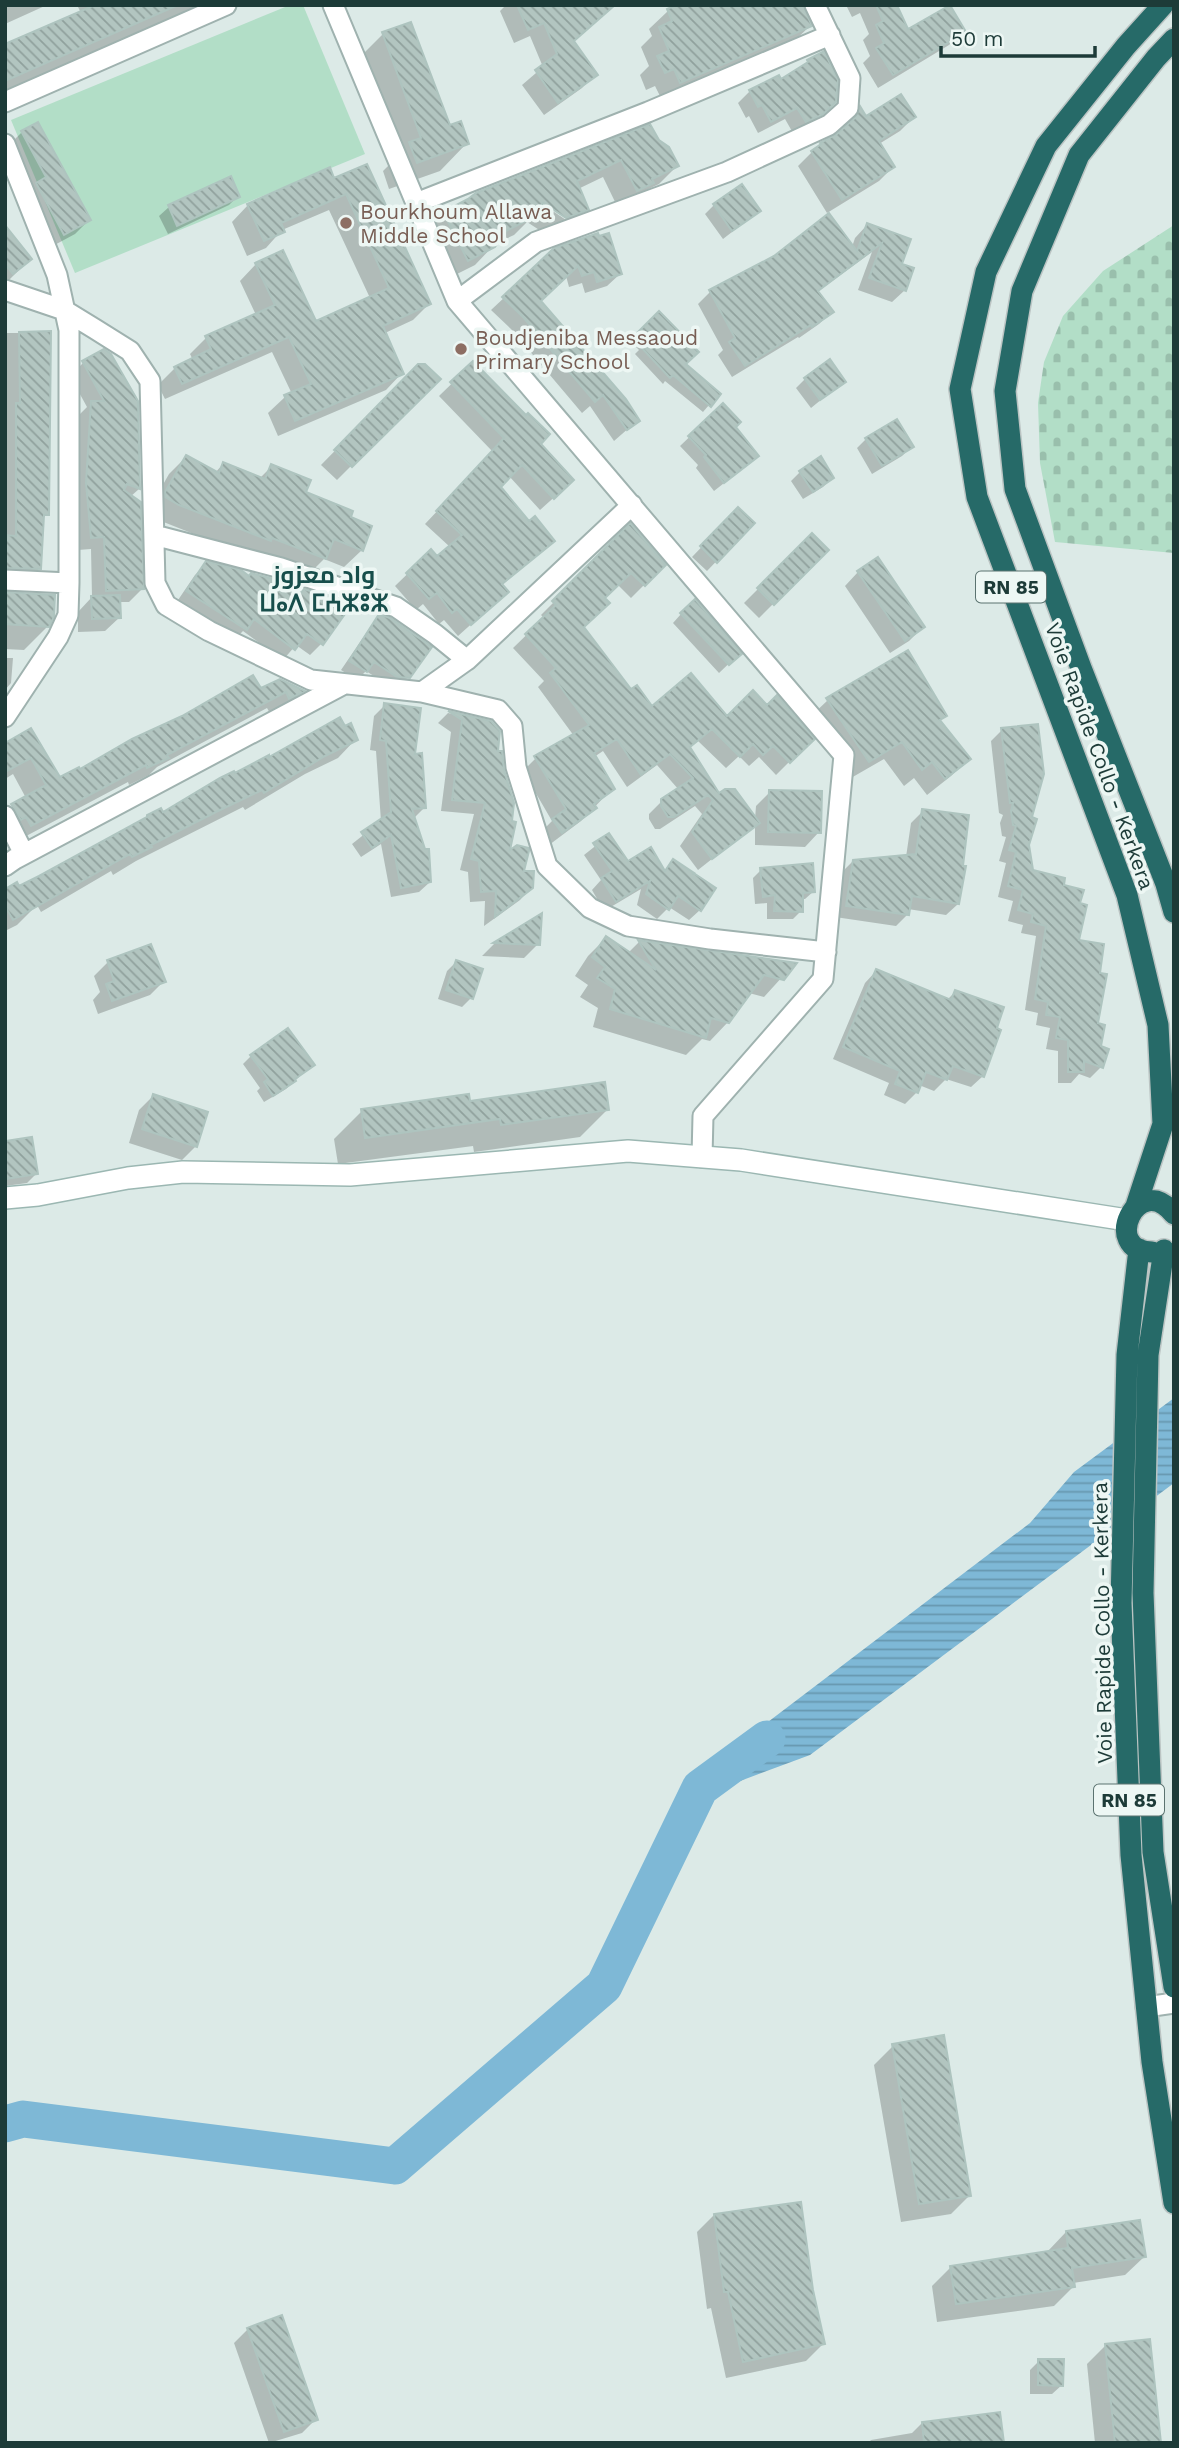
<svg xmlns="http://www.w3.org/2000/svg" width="1179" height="2448" font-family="'Work Sans',Cairo,'Noto Sans Tifinagh',sans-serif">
  <defs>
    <pattern id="cemetery-stones" width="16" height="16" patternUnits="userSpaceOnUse" patternTransform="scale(1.75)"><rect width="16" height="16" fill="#b2dec7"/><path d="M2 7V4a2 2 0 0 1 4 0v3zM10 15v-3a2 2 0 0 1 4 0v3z" fill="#99bfac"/></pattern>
    <pattern id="water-rules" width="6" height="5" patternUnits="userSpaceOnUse" patternTransform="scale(1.75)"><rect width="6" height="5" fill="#7eb8d6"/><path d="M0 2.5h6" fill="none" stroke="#6797af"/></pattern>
    <pattern id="building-back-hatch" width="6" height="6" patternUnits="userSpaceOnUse" patternTransform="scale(1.75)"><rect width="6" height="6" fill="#b2c5c0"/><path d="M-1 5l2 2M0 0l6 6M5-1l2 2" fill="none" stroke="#90a19d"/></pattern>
  </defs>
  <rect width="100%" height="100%" fill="#dceae7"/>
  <!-- cemetery -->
  <path fill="url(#cemetery-stones)" d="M1174,225V553L1055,542L1040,463L1038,403L1044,362L1063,316L1103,271Z"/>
  <!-- pitch -->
  <path fill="#b2dec7" d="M290,5H303L365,154L75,273L11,120Z"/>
  <!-- water -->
  <path fill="url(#water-rules)" d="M1174,1398V1483L810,1755L724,1787L731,1750L1030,1523L1074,1472Z"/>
  <!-- shadow -->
  <path fill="#0003" fill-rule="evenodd" d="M5,5H47L5,24Z
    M77,5H210L5,95V46L81,13Z
    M506,5H599L572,42L595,74L582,88L544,115L522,85L543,67L530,36L514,43L500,11Z
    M681,5L810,26L791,44L662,100L655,86L646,90L640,75L649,66L641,47L652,36L649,29L668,11Z
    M846,5H895L907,31H963L949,45L878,88L863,63L870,56L863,40L869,34L860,13L852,17Z
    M383,34L449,127L467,143L440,171L389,189L383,171L393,161L356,61Z
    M823,54L821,114L808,127L793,133L785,119L758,133L749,116L746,118L738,103L750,91L780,81L808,62Z
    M860,109L866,118L914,117L900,131L879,144L893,167L879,181L827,213L798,166L812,152L843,131L847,122Z
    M22,132L89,220L75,234L49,248L8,146Z
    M658,142L677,166L659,184L642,192L634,201L618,208L603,177L578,189L586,209L568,227L547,235L527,222L514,235L495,244L475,265L449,278L426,231L444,213ZM537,196L566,216V220L535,199Z
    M366,166L429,304L413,320L385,333L402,373L386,390L278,436L268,413L285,397L292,394L272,352L165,399L158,385L175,368L193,360L190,354L206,338L256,315L240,281L256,264L315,323L370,298L329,210L282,230L266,248L247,256L232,222L248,205L334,180Z
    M230,178L238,196L229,205L168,234L159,216L169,207Z
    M714,205L759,211L723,239L705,214Z
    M867,225L909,240L900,265L905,290L892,302L858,290L872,252L817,292L831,312L819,324L799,338L798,337L732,377L718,355L723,350L698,304L710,292L852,247L855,238Z
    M5,228L30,259L5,284Z
    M555,250L620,274L607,286L585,293L582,283L569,287L566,276L539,301L638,420L614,441L590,406L582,413L511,329L491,310Z
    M659,313L683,364L709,405L703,412L665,381L663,384L635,354L639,350L631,342Z
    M5,333H49L47,514L42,519L39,569L13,594L48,626L24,650L5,649Z
    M83,363L136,401L139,489L130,497L143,588L129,602H119L120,617L105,631L78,632V612L92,597L91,549L78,550V416L87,407L70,376Z
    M473,363L539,444L560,492L540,510L509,476L499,487L528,523L553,541L501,586L507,592L458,636L444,620L439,624L423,604L416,610L395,586L431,551L437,559L450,547L425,524L493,452L439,396Z
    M419,365L438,379L337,480L321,465Z
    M805,379L844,381L811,408L796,388Z
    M723,405L747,465L714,491L696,468L698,465L680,446Z
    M866,439L911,447L902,456L872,474L857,448Z
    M186,457L215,473L223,464L259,479L272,466L304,493L348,518L362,550L344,567L324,559L307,576L252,557L161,521L148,511L169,474Z
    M800,472L832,478L823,487L803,499L791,481Z
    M738,509L753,523L707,571L692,557Z
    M630,526L664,565L631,598L617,584L603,598L582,627L631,692L651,708L727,719L767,707L812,739L776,775L759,757L749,766L739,756L726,768L698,741L689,748L719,796L755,819L756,806L770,792L819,832L805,847L755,845V825L698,870L680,846L702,814L695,806L660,829H655L649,819V814L662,801L679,790L657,765L627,787L603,751L594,757L613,788L581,821L549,845L540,833L552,821L523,771L536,758L574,736L538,687L544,681L513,648L544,618L541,615Z
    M812,535L827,550L759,618L744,603Z
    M207,563L301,594L348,608L321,644L310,655L296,645L283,660L243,631L234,640L176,603L195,575Z
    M858,572L923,627L909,641L890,653L845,586Z
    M681,614L739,654L719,673L673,623Z
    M380,616L408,677L399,687L388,685L366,671L357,680L341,670L371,626Z
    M5,658H13L11,683L5,690Z
    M260,690L302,691L285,708L271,715L267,708L157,767L149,775L129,785L128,782L13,843L5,813L13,806L26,798L13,774L5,779V745L31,730L59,780Z
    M828,700L945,716L939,721L968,759L951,776L927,795L914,778L904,786L884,759L851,778L810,717Z
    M385,705L413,756L424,808L413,819L430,882L419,892L391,897L381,844L361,857L352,844L381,821L376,751L370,750L374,716Z
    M448,713L490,723L496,753L507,854L531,888L520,900L484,926L485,901L470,902L468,872L460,870L474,814L441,811L451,732L438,723Z
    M1002,730L1030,818L1027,845L1031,872L1062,886L1078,905L1076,942L1098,975L1096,1025L1101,1067L1090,1078L1079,1074L1071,1083H1058V1051L1046,1049L1050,1028L1036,1025L1038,1013L1025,1010L1036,936L1021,933L1023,925L1008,921L1013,901L998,897L1006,863L999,861L1006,837L1002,836L1000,823L1003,815L999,813L991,741Z
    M356,739L338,758L305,774L245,810L243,807L136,861L113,875L111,871L41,912L37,905L17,925L5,931V898L162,815Z
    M923,811L958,904L946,915L908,909V914L896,926L835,917L841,873L853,861L906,857L911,823Z
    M608,836L627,864L664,871L674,861L700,910L689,920L669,907L657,919L637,905L641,889L604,911L592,890L601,880L584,855Z
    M761,870L814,891L805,899H801V911L793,919H767V903L755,904L753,878Z
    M540,917L538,944L524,958L482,956L494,944Z
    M606,938L628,953L639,942L794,964L764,997L749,993L728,1022L710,1041L702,1039L686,1055L593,1027L598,1008L580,997L588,985L575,976L588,956Z
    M108,962L164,981L150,995L98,1014L93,1000L100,992L94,976Z
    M456,962L471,998L462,1007L438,999L447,971Z
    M876,971L947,1000L955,992L983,1076L971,1087L946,1079L934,1091L919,1085L917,1092L905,1104L884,1095L889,1083L833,1059L865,983Z
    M251,1056L312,1065L286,1089L264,1102L257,1091L260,1088L243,1064Z
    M153,1096L196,1146L182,1160L129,1143L139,1110Z
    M468,1102L607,1110L580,1137L474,1152L473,1146L338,1164L334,1139L362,1111Z
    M5,1143L36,1174L27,1183L5,1186Z
    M893,2046L970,2195L951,2214L901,2222L874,2065Z
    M714,2215L812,2290L823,2344L806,2361L726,2378L711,2308L707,2309L697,2232Z
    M1066,2232L1144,2257L1125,2275L1073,2283V2287L1054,2306L937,2322L932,2286L951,2267L1048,2251Z
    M248,2329L316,2419L302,2433L269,2443L234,2343Z
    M1106,2345L1159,2443H1095L1087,2364Z
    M1039,2361L1062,2385L1052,2394H1030V2370Z
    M922,2423L1002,2443H868L871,2440L912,2433Z"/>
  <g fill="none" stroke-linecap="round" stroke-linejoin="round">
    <!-- river -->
    <path stroke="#7eb8d6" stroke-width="37" d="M5,2124L23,2119L395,2166L604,1986L700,1788L767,1739"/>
  </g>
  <!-- building -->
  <path fill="url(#building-back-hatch)" stroke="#aec4bf" stroke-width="2" d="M95,5H178L5,81V44Z
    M517,5H615L574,41L598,75L558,103L535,70L557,54L544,23L528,30Z
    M676,5H803L812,26L680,83L674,69L665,73L657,56L669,51L659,27L672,21L667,9Z
    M876,5H897L908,29L950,5L966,32L893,75L876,48L884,43L876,25L883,21Z
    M411,22L450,125L461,121L469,144L417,163L409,142L421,138L382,32Z
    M824,51L838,80L836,102L822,115L806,122L797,108L771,122L762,105L758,107L749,90L779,75L781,79L808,62L807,60Z
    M901,94L916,117L879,141L895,167L842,200L811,151L821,144L820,143L837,134L856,117L860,106L866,116Z
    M38,122L91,220L64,235L36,183L46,177L21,131Z
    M650,124L659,140L669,147L679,166L652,179L654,183L637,191L621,160L577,181L589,210L566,218L543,203L534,217L506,231L495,247L468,261L443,212L468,199L476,193Z
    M367,164L431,304L383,326L404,374L295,421L284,395L311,384L289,337L182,384L174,367L211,349L205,336L275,305L255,263L283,250L316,321L389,288L346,194L281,223L285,232L264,241L247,204L330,167L334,178Z
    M231,176L240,197L177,226L168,205Z
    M742,184L761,211L732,231L713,204Z
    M829,213L857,251L867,223L911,239L902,264L914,268L906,291L869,278L882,243L818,291L834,312L812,327L811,325L745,366L729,342L735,338L709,290L774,256Z
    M5,225L32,259L13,274L5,264Z
    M598,233L599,236L609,233L622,274L597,282L594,272L582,276L578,266L541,301L626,399L640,421L627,430L603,395L595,402L523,317L502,297L554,248Z
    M659,311L699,352L686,364L721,394L711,407L673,375L670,378L640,346L645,342L636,334Z
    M51,331L49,515H44L41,569L5,568V535L16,536V403H20L19,332Z
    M104,349L111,354L138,401L140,489L127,484L124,490L141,502L144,589L106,591L104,537L91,538L86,483L91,401H104L82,361Z
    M830,359L846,382L820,400L804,378Z
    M473,361L526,415L528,413L550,434L541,444L574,480L554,499L522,465L501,487L529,521L535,516L555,541L502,584L509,592L471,625L457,609L452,613L437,593L429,599L406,573L431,549L437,556L462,535L436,511L504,438L450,382Z
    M418,364H425L441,379L352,467L334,450Z
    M723,403L741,422L736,427L759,456L724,483L704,457L706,455L688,436Z
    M897,419L914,447L882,466L865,438Z
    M186,455L219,473L223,462L265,479L271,464L311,480L306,492L353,511L351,517L372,526L363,551L334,539L326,559L272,538L271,541L179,505L165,497V492Z
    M821,456L834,478L813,492L799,471Z
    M738,507L755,523L717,563L700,546Z
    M630,523L666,565L645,586L631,573L605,598L610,603L584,627L631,689L637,685L652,706L691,673L727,716L753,690L767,705L777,695L815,739L790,763L773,746L763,755L753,744L740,757L712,729L690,747L719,793L725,789H735L760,823L712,859L692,832L713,800L708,795L674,817H668L661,806V799L693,778L670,754L641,775L617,739L594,753L615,789L594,804L597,808L562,833L552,819L566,809L534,756L589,725L550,673L556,668L525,634L556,605L552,601Z
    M812,533L829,550L774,605L757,588Z
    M878,557L925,627L905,641L857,571Z
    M206,561L241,570L249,576L251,573L277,580L301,593L304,589L344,602L350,607L323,645L307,634L295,650L254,619L247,630L186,591Z
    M5,592L55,595L54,617L49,627L5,624Z
    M120,595L121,618L92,619L91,596Z
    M695,599L742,654L729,665L680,613Z
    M379,614L390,618L432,647L410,678L397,677L374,662L367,672L349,661Z
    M908,650L947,716L940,720L971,759L945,779L932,762L922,770L902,742L869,762L826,698Z
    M253,675L261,688L280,679L305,691L289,699L286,692L167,755L169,758L147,768L146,765L31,826L26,817L21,820L13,807L11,804L46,785L31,758L5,772V743L31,728L60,777L79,767L80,769L132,739L182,716Z
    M384,703L421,708L415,754L422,753L426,808L412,809L425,849H429L431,882L401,888L391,835L372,848L361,832L391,812L386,741L380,740Z
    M448,711L491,721L500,731L498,751H502L504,770L514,803L512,821L516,822L510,850L517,845L529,848V851L524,871H534L533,888L495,917L496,891L481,892L479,861L471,859L485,803L452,800L462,720Z
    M340,717L345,726L351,723L358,740L325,756L264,793L262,790L218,811L151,845L152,847L132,857L130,854L13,920L5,906V889L17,882L19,886L39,876L147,817V815L161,808L163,812L220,778L234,771L235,773L269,755V757Z
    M1038,724L1044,774L1032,817L1037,819L1029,845L1033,870L1065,878L1064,885L1084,890L1080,903L1087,905L1079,940L1104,944L1100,973L1107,974L1098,1023L1105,1025L1101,1046L1109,1049L1103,1068L1084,1061V1072H1068V1040L1056,1038L1060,1017L1046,1015L1048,1002L1035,999L1046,926L1031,922L1033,914L1018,910L1023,890L1008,886L1016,852L1009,850L1016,826L1013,825L1011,811L1013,803H1010L1001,728Z
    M769,790L822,791L821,833L768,832Z
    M922,809L969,815L963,866H966L959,904L912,896L909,915L846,906L853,860L916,854Z
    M609,833L628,861L651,847L665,871L673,859L694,873L692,874H695L716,888L701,911L678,896L669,910L646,894L650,881L616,902L601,878L612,871L593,843Z
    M813,863L815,892L803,893V912L774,911L775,895L763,897L760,868Z
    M542,913L540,945L493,943Z
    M606,936L656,970L638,940L797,963L784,980L764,975L729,1023L711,1018L706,1038L610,1009L615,989L597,978L605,967L592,957Z
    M151,944L166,982L112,1001L106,984L114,981L107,960Z
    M456,960L483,969L473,999L446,990Z
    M876,969L951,1000L955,990L1004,1007L997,1028L1001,1030L984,1077L953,1066L947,1080L926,1072L918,1093L895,1084L900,1071L843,1047Z
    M288,1028L315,1065L295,1079L296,1081L273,1096L264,1082L268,1079L250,1055Z
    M605,1082L609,1110L501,1125L500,1119L365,1138L361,1109L469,1094L470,1101Z
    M153,1094L208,1112L197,1147L142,1129Z
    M32,1137L38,1174L5,1179V1141Z
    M944,2035L971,2196L919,2204L892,2044Z
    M801,2202L813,2290L825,2344L743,2362L728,2292H724L714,2214Z
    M1140,2220L1146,2257L1072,2268L1075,2287L956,2304L950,2266L1068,2248L1066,2231Z
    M282,2315L318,2420L284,2432L247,2328Z
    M1150,2339L1161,2443H1115L1105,2344Z
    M1038,2359H1064L1063,2386L1038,2385Z
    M1000,2412L1004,2443H924L922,2422Z"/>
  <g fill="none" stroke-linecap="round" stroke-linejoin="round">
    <defs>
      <path id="street" d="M333,5L457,301L844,755L823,979L703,1116L702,1157
        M5,102L226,5
        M5,144L57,275L69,330V583L5,580
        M416,203L648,112L830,35
        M5,290L64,310L95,329L130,351L150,381L155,583L166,605L209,631L311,680L422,692L498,710L512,726L516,767L547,866L590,908L628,926L710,939L826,952
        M457,301L536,242L727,172L829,125L848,108L850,78L815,5
        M154,535L281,568L396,607L435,634L467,660
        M422,692L467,660L632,505
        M5,717L58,637L68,615L69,583
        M5,816L24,854
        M5,866L15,859L344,684
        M1146,2007L1174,2003"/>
      <path id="secondary" d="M5,1198L38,1195L128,1178L183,1172L350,1175L628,1151L741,1160L1127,1220"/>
      <path id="highway" d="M1174,39L1156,58L1079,155L1022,291L1005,391L1015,489L1081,668L1166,884L1174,912
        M1136,1206L1163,1124L1158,1025L1127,895L977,497L960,389L986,272L1046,146L1126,46L1163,5
        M1139,1249L1127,1355L1121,1603L1131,1855L1152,2062L1174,2203
        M1164,1250L1148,1355L1143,1593L1153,1852L1174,1987
        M1152,1252C1100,1251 1138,1169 1174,1214"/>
    </defs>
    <!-- street casing -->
    <use href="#street" stroke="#9fb2af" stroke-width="23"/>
    <!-- secondary casing -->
    <use href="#secondary" stroke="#9bb7b2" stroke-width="24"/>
    <!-- highway casing -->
    <use href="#highway" stroke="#bbc4c3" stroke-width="24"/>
    <!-- street -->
    <use href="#street" stroke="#fff" stroke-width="19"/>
    <!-- secondary -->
    <use href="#secondary" stroke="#fff" stroke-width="21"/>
    <!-- highway -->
    <use href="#highway" stroke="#266a68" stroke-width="21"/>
  </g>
  <!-- markers -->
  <g fill="#8d6e63" stroke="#edf7f4" stroke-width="2.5">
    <circle cx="346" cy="223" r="7"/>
    <circle cx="461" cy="349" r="7"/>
  </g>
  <g text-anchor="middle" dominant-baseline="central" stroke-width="7" stroke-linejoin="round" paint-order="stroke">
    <!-- shield labels -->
    <g fill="#edf7f4" stroke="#5b7370" stroke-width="2">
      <rect x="976" y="571.5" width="70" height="31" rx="5"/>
      <rect x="1094" y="1784.5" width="70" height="31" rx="5"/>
    </g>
    <g font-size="19" font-weight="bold" fill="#1d3b38">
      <text x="1011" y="587">RN 85</text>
      <text x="1129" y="1800">RN 85</text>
    </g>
    <!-- education labels -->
    <g font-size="21" fill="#785e54" stroke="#edf7f4" text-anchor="start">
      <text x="360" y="211">Bourkhoum Allawa<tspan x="360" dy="24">Middle School</tspan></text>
      <text x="475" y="337">Boudjeniba Messaoud<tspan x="475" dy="24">Primary School</tspan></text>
    </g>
    <!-- street labels -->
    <g font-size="21" fill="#1d3b38" stroke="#edf7f4">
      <text transform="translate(1100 756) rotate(70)">Voie Rapide Collo - Kerkera</text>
      <text transform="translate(1102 1623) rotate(-91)">Voie Rapide Collo - Kerkera</text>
    </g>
    <!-- quarter labels -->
    <g font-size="24" font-weight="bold" fill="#174e4b" stroke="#edf7f4">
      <text x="324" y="575">واد معزوز<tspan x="324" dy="28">ⵡⴰⴷ ⵎⵄⵣⵓⵣ</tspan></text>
    </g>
  </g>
  <!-- border -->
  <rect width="1179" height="2448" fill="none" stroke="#1d3b38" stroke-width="14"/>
  <!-- scale -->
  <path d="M941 46v10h154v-10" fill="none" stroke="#1d3b38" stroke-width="3.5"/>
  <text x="951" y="46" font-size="21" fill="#1d3b38" stroke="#edf7f4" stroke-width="5" paint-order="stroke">50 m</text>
</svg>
